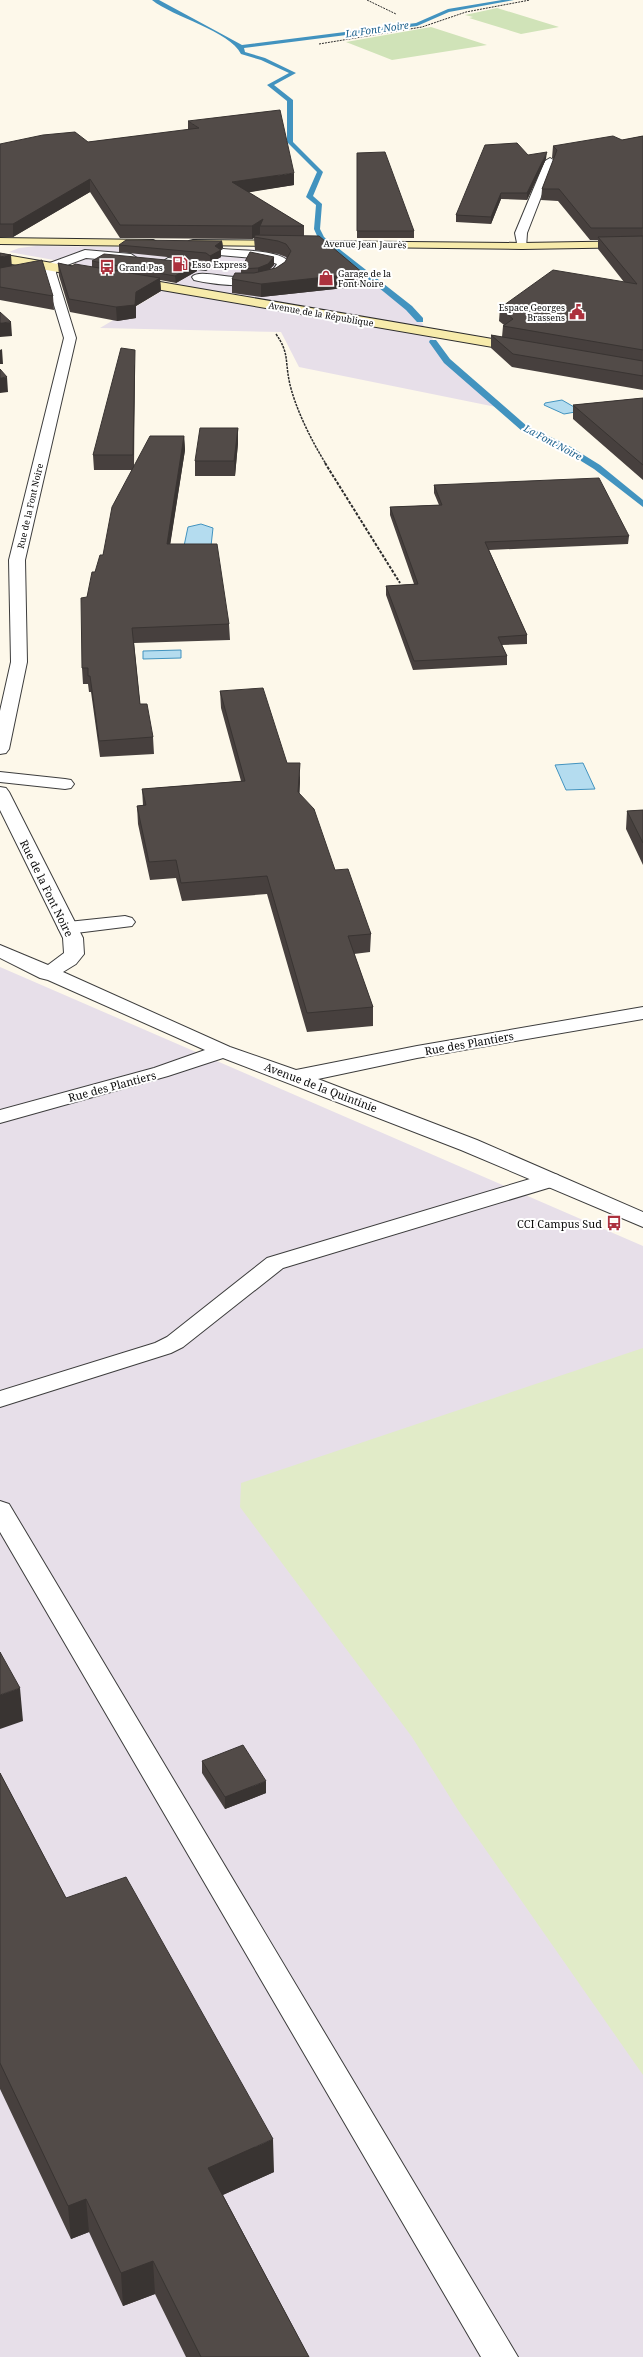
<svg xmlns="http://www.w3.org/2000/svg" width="643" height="2357" font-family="'Noto Serif',serif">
  <rect width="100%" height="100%" fill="#fdf8ea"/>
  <!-- industrial -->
  <path fill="#e7dfe9" d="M36,246L337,250L409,308L420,320L447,361L501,408L299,367L281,332L100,328L177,282L9,252L19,248Z
    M0,967L643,1246V2357H0Z"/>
  <!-- green -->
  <path fill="#d0e3b8" d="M497,8L559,27L521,34L469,18L473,17L465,15Z
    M431,27L487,45L392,60L346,42Z"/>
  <!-- pitch -->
  <path fill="#e1ebc8" d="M643,1348V2075L458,1810L412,1737L240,1507L241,1483Z"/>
  <!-- water -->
  <path fill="#b4dcef" stroke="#4293bf" d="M562,400L581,411L564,414L544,405L545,403Z
    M201,524L213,528L211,546H184L188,527Z
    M181,650V658L143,659V651Z
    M583,763L595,789L566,790L555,765Z"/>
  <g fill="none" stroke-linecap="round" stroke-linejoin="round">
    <!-- stream -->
    <path fill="#4293bf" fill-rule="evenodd" d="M152,0H159L242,45L416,23L448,9L502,0H514L449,12L417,26L244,48L245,52L265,58L296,73L274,85L293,100V142L323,172L313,196L322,204L320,229L324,237L412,306L423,318V322H417L406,310L318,238L314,229L316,205L306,197L317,172L287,142V101L267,85L289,73L261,60L241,54C230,31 173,17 152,0Z
      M430,340H436L450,359L528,427L566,444L600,465L643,500V507L594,469L560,448L522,431L444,363L429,342Z"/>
    <defs>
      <path id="lane" d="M223,249C239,251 280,249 290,263C288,266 286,271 284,274C267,291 215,285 194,280L192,277C201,265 261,293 277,264L263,259L219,255L217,253Z
        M85,250L131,254L137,258L131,262L86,258L51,271L45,267L47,264Z
        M168,258L206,262L212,266L206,270L164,265L162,262Z
        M0,772L65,779L71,780L74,784L71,788L65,789L0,782Z
        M125,916L132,918L135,922L132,926L68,934L61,932L58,928L61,924L68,922Z
        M550,1173L558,1175L561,1180L558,1185L283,1268L183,1347L171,1353L0,1407V1391L155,1343L167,1337L267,1258Z
        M0,1501L9,1504L518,2357H481L0,1532Z"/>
      <path id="street" d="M550,158L555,161L527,233L526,248H518L515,233L545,161Z
        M51,263L57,267L56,273L76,338L25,560L27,662L9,749L6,753L0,754V711L11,662L9,560L64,338L44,272L0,280V272Z
        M0,787L6,788L9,792L83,938L84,954L76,964L63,972L230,1047L296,1070L417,1046L643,1007V1019L417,1058L318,1079L477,1140L643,1212V1227L461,1150L223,1058L168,1076L0,1123V1110L154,1068L205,1050L48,980L40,978L0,958V945L48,965L64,953L63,938L0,810Z"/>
      <path id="secondary" d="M0,238L153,240L159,243L153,246L0,244Z
        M193,240L522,243L643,241V247L522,249L189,245L187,243L189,241Z
        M0,254L87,269L93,273L87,277L0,262Z
        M131,277L521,344L527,348L521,352L127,284L125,281Z"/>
    </defs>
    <!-- lane casing -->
    <use href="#lane" stroke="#3d3d3d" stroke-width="2"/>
    <!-- street casing -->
    <use href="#street" stroke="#3d3d3d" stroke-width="2"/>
    <!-- secondary casing -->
    <use href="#secondary" stroke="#2c2c2c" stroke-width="2"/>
    <!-- path-far2 -->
    <path stroke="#2c2c2c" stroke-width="1" stroke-dasharray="2 1" stroke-linecap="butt" d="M367,0L396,14
      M319,44L422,27L466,12L530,0"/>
    <!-- path-far1 -->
    <path stroke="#2c2c2c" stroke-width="1.5" stroke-dasharray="2.5 1" stroke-linecap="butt" d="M276,334C289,353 285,359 289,380C294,406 312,442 326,464"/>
    <!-- path -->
    <path stroke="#2c2c2c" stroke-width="2" stroke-dasharray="3 1.5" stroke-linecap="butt" d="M325,463L400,583"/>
    <!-- lane -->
    <use href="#lane" fill="#fff" fill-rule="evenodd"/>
    <!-- street -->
    <use href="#street" fill="#fff" fill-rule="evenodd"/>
    <!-- secondary -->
    <use href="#secondary" fill="#f7ebab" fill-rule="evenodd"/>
  </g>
  <!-- wall -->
  <path fill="#47403e" d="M188,121L294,185L248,192L304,226V236L363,286L261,297L232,293V279L241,273V269L274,257V265L270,269L276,268L285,262L287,259L286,257L278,254L255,250L254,238L252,239L120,238L90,192L13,237H0V144L88,142L188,130Z
    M643,136V390L512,367L491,348V335L502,337L503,326L504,325L499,321L500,308L624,282L598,249V240H590L558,201L541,200L542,189L554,159L552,158L553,146L622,140Z
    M357,153L414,231V238H357Z
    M546,159L527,200L501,199L491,224L456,222V215Z
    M222,241L223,248L220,249L221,257L210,263L206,261L119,252V245Z
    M0,253L12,266L53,296L54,310L0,300Z
    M92,261L197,271L176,283L160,280L161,291L136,306V318L117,321L70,312L59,276L58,263L72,266L92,267Z
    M135,364L134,467L184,436L185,450L170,544L229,624L230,640L134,643L140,704L153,737L154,754L100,757L91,692H89L88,684H83L82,668L87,597L95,572L103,555L132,470H94L93,455Z
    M643,398V480L573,419V405Z
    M238,428V443L235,476H195V461Z
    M434,485L629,536L628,544L489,550L527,635V644L502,645L507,656V665L413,670L386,595V586L414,584L390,515V507L439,505L434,493Z
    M220,691L287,763L300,780L299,793L335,870L371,934L370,952L354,954L373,1007V1026L307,1032L267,894L182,901L176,878L150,880L138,824L137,806L143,805L142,789L241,781L221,708Z
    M643,810V865L626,829L627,811Z
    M202,1761L266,1793L225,1809L202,1773Z
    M0,1773L66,1898L274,2172L223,2195L309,2357H186L155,2294L123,2306L89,2232L71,2239L0,2089Z"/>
  <!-- shaded-wall -->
  <path fill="#393432" d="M547,152L546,159L527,200V193Z
    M294,173V185L232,195V182Z
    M90,179V192L13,237V224Z
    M501,193V199L491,224V217Z
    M263,219L260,226V234L256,237H254V238L252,239V226Z
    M222,241L223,248L217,252L221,250V257L210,263V256L215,246Z
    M11,255L12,268L0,271V257Z
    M274,257V265L268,271L258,275V268Z
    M197,263V271L176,283L175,276Z
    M363,273V286L261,297V284Z
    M160,278L161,291L136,306V318L117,321L116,307L136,292Z
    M11,322L12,336L0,337V323Z
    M2,349L3,364H0V350Z
    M135,350V364L133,470V455Z
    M7,377L8,392L0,393V378Z
    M238,428V443L235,476L234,461Z
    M184,436L185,450L168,559L167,544Z
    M300,763V780L299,809L298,792Z
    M20,1688L23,1721L0,1729V1695Z
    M266,1781V1793L225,1809V1797Z
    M273,2139L274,2172L209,2201L208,2168Z
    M86,2199L89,2232L71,2239L68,2206Z
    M153,2261L155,2294L123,2306L121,2273Z"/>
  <!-- building -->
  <path fill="#524b48" stroke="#393432" d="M280,110L294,173L232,182L304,226H260L263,219L252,226L120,225L90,179L13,224H0V144L43,135L75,132L88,142L199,128L188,121Z
    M613,136L622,140L643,136V228H591L559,189H542L557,150L553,146Z
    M517,143L528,155L547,152L527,193H501L491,217L456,215L485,145Z
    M385,152L414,231H357V153Z
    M255,235L319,236L363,273L261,284L232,279L235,273H254L276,268L285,262L291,251L286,244L278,241L254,237Z
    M643,236V350L503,326L513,319L500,308L553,270L637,284L598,237Z
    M126,240L222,241L215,246L221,250L210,256L206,253L119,245Z
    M250,252L274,257L268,264L258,268L241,269Z
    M0,253L11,255L0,257Z
    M104,254L197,263L175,276L92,261Z
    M42,260L53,296L0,287V268Z
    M58,263L72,266L75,264L160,278L136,292L135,305L116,307L69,299Z
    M0,312L11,322L0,323Z
    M491,335L643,361V376L513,354Z
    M121,348L135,350L133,455H93Z
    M0,369L7,377L0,378Z
    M643,398V465L573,405Z
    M200,428H238L234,461H195Z
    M150,436H184L167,544H217L229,624L132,628L140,704H147L153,737L99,741L90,676H88V668H82L81,598L87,597L92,572H95L100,555H103L112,507Z
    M599,478L629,536L485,542L527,635L498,637L507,656L414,661L386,586L418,584L390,507L442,505L434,485Z
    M263,688L287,763H300L298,792L314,809L335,870L348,869L371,934L348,936L373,1007L307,1013L267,876L181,883L176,860L149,862L137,806L146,805L142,789L245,781L220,691Z
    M643,810V843L627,811Z
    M0,1652L20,1688L0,1695Z
    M243,1745L266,1781L225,1797L202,1761Z
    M0,1773L66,1898L126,1877L273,2139L208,2168L309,2357H201L153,2261L121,2273L86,2199L68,2206L0,2063Z"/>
  <!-- icons -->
  <defs>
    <symbol id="fuel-bare" viewBox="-9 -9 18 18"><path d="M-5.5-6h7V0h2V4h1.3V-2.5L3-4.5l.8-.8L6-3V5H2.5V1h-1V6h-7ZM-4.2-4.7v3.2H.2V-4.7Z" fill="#ac313d" stroke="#fff" stroke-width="2.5" paint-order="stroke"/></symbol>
    <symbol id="bus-bare" viewBox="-9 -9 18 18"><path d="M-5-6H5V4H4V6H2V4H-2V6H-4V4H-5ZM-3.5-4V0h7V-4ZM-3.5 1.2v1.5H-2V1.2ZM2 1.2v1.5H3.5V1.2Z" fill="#ac313d" stroke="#fff" stroke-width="2.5" paint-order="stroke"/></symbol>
    <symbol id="shop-bare" viewBox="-9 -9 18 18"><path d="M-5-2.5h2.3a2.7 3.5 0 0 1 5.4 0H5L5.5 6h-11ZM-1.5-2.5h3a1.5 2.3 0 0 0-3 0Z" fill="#ac313d" stroke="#fff" stroke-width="2.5" paint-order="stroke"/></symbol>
    <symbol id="civic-bare" viewBox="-9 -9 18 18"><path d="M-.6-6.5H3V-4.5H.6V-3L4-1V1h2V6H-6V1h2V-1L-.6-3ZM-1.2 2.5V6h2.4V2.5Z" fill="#ac313d" stroke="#fff" stroke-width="2.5" paint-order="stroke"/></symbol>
  </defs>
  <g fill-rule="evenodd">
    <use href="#fuel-bare" x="169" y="253" width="22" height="22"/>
    <use href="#bus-bare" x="96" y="256" width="22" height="22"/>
    <use href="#shop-bare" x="315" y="267" width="22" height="22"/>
    <use href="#civic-bare" x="566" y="301" width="22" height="22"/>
    <use href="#bus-bare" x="603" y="1212" width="22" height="22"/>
  </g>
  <g text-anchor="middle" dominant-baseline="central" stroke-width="4" stroke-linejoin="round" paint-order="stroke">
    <!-- far-street labels -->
    <g font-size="9" fill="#0a0a0a" stroke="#fff">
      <text transform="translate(365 244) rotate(1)">Avenue Jean Jaurès</text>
      <text transform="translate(321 314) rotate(10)">Avenue de la République</text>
      <text transform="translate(30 506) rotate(-77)">Rue de la Font Noire</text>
    </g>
    <!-- far-poi labels -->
    <g font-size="9" fill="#0a0a0a" stroke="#fff" text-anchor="start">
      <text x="192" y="264">Esso Express</text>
      <text x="119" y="267">Grand Pas</text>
      <text x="338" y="273">Garage de la<tspan x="338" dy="10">Font Noire</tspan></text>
      <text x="565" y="307" text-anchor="end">Espace Georges<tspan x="565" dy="10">Brassens</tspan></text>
    </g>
    <!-- far-water labels -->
    <g font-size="10" font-style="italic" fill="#21648f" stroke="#fff">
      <text transform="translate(377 29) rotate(-8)">La Font Noire</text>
      <text transform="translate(553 442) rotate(28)">La Font Noire</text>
    </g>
    <!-- street labels -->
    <g font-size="11" fill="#0a0a0a" stroke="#fff">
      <text transform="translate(47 888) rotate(64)">Rue de la Font Noire</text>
      <text transform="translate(469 1043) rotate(-10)">Rue des Plantiers</text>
      <text transform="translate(112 1086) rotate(-15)">Rue des Plantiers</text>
      <text transform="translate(321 1087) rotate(21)">Avenue de la Quintinie</text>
    </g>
    <!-- poi labels -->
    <g font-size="11" fill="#0a0a0a" stroke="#fff" text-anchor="end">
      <text x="602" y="1223">CCI Campus Sud</text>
    </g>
  </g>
</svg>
